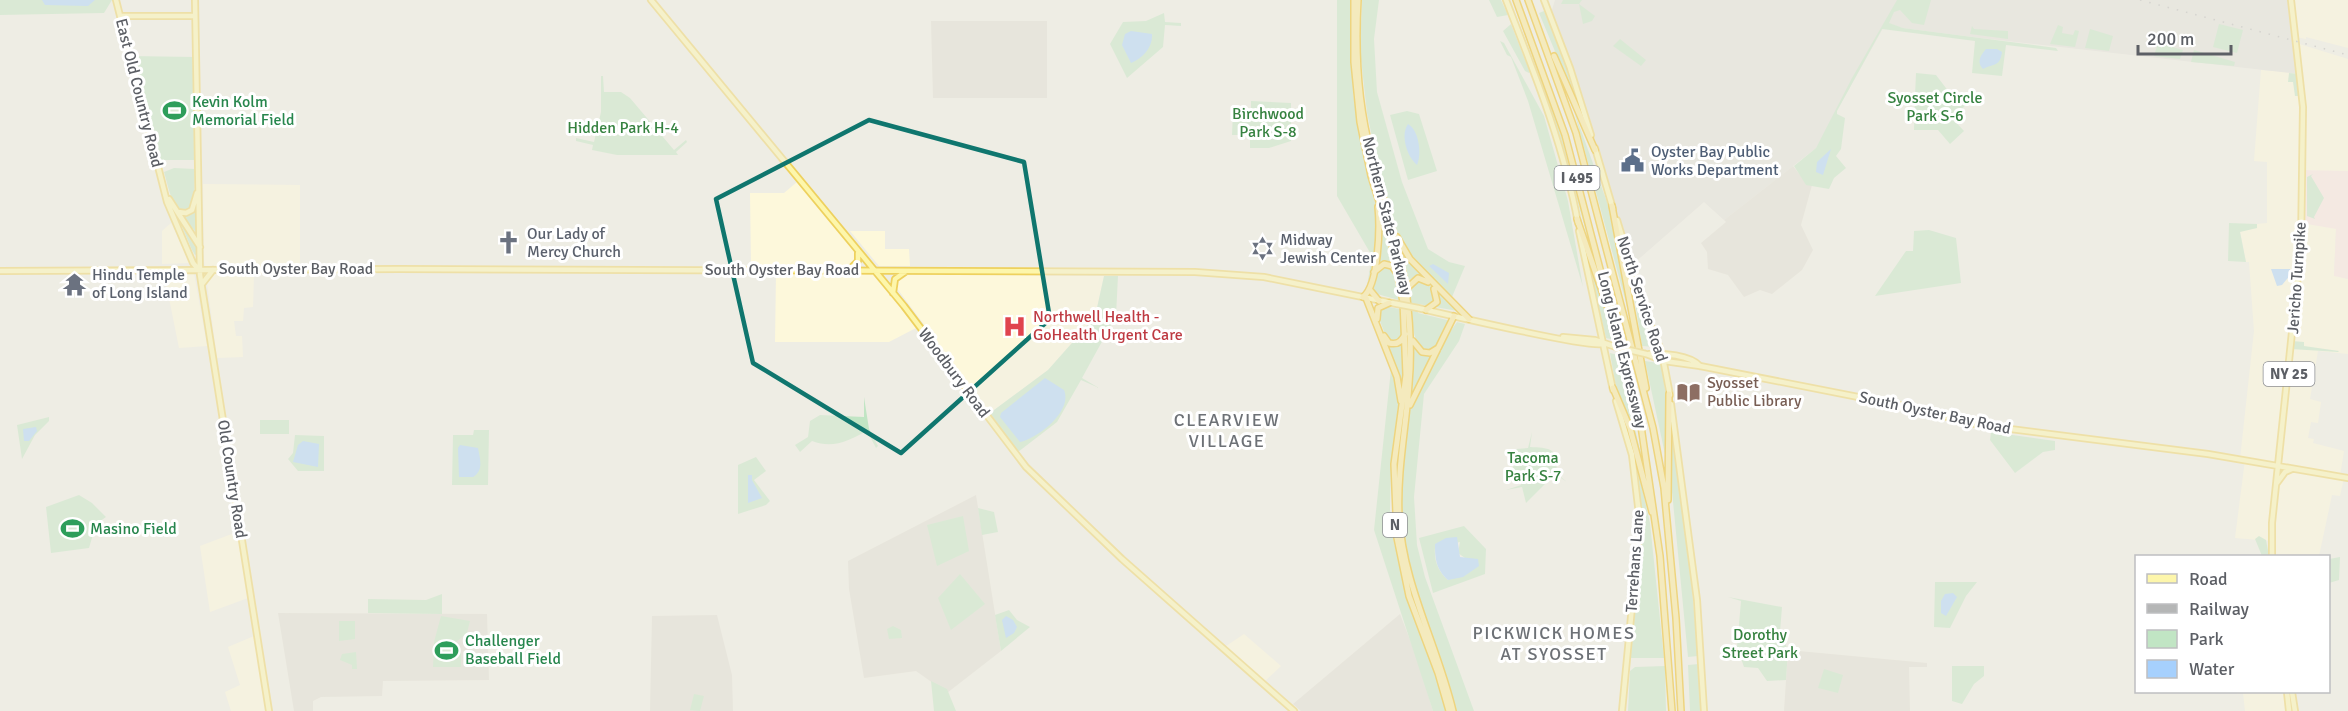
<svg xmlns="http://www.w3.org/2000/svg" width="2348" height="711" font-family="Signika,sans-serif">
  <rect width="100%" height="100%" fill="#eeede4"/>
  <!-- commercial -->
  <path fill="#fdf8db" d="M2291,0H2348V48L2306,37V39L2296,37Z
    M2296,43L2348,59V171L2336,229L2334,275L2348,279V354L2318,351L2310,399L2321,402L2318,423L2311,422L2308,438L2314,439L2313,443L2344,451L2340,476L2344,478L2340,496L2332,495L2319,556H2273L2271,541L2235,538L2245,460L2240,459L2254,331L2249,262H2246L2240,231L2257,228V224L2267,223V162L2254,161L2261,70L2300,73Z
    M797,182L857,254L858,259L850,266L751,265L750,193H784Z
    M203,184L300,185V273L254,274L253,307L244,308L243,321H234L236,336H242L243,357L217,358L204,260Z
    M171,223L190,263L162,264V231Z
    M850,231H885V249H909L910,266H879Z
    M164,273H194L207,346L179,348Z
    M776,274H875L916,328L889,342H775Z
    M902,275L913,274L1104,276L1095,317L1048,370L990,413L896,287V279Z
    M237,532L248,598L210,612L200,546Z
    M1244,634L1281,666L1263,683L1223,648Z
    M254,636L266,711H231L225,692L240,685L228,647Z
    M2237,692H2285L2287,711H2245L2243,693L2237,694Z"/>
  <!-- industrial -->
  <path fill="#e0dfd9" d="M1555,0H2291L2300,74L1981,38L1903,28L1886,23L1816,148L1724,220L1704,202L1633,264L1553,22L1551,13Z"/>
  <!-- education -->
  <path fill="#dedcd2" d="M931,21H1047V98H933Z
    M1793,166L1807,184L1812,185L1801,225L1813,250L1802,270L1772,294L1760,290L1744,297L1728,275L1708,269L1707,252L1701,243L1726,222L1724,220Z
    M976,495L1001,651L947,693L916,671L864,678L849,589L848,561Z
    M278,613L487,614L489,680L383,681L382,696L321,697L313,701V711H294Z
    M1400,614L1417,658L1433,711H1301L1293,704Z
    M717,615L732,675L733,711H650L652,616Z
    M1788,650L1927,663V667H1909L1910,711H1784Z"/>
  <!-- medical -->
  <path fill="#fbe5e1" d="M2301,170L2348,171V279L2334,276L2336,229L2301,223Z"/>
  <!-- green -->
  <path fill="#c1e5c4" fill-rule="evenodd" d="M0,0H112L104,13L0,15Z
    M1337,0H1351L1353,94L1366,171L1378,213V239L1366,292L1372,256L1337,196Z
    M1362,0H1379L1374,39L1377,92L1402,182L1428,249L1449,262L1465,266L1452,297L1465,311L1413,259L1403,245L1396,229L1380,175L1367,113L1360,50Z
    M1489,0H1501L1508,15L1497,17Z
    M1563,0H1582L1579,4L1595,16L1592,21L1583,24L1579,4H1561Z
    M1897,0H1931L1924,25L1912,23L1900,10L1894,12L1889,23L1903,28L2056,48L2058,51L2006,45L2002,76L1972,73L1975,41L1882,29L1837,111V114L1845,118L1841,149L1836,156L1846,168L1834,178L1829,189L1806,185L1794,166L1816,148L1852,78Z
    M1544,11L1562,50L1579,109L1539,13Z
    M1164,13L1165,22L1181,23V26L1165,25L1163,47L1127,78L1110,44L1123,22L1146,21Z
    M1511,24L1530,72L1529,73L1525,71L1503,31Z
    M2219,24L2243,30L2237,53L2213,47Z
    M2058,25L2063,27L2062,33L2073,35L2075,30L2079,31L2075,47L2050,44Z
    M1522,26L1560,131L1594,260L1558,131Z
    M1972,26L1974,29L2008,31V39L1970,34Z
    M2090,29L2113,36L2109,51L2085,48Z
    M1620,39L1646,60L1641,66L1613,46Z
    M1500,41L1504,43L1544,116L1568,201L1583,287L1528,101L1511,57L1507,55Z
    M2158,43L2183,50L2180,59L2154,56Z
    M2194,50L2235,62L2234,66L2191,62Z
    M130,56L196,57L198,160H156Z
    M1916,73L1936,75L1949,92L1967,94V104L1952,118L1964,131L1950,144L1938,130H1914L1915,98L1896,101L1915,96Z
    M2289,73L2301,74L2303,96H2295L2293,82H2288Z
    M601,76H603L604,92H621L630,98L674,150L686,140L687,142L676,152L678,155H617L592,150L593,145L576,141V138L594,142L601,112Z
    M1251,101L1291,103V141L1269,148H1250V135H1232L1233,110L1251,111Z
    M1407,111L1419,114L1437,171L1408,180L1390,115Z
    M1574,111L1611,213L1632,325Z
    M174,168L195,169L194,205L189,210L181,211C170,202 168,185 164,172Z
    M2313,174L2311,176L2324,198L2314,217L2315,219L2307,216V177Z
    M197,208L200,237L182,216L194,212Z
    M176,213L196,243L198,254L195,255L192,250Z
    M1382,218L1395,266L1382,263L1378,265Z
    M2229,223L2257,224V228L2240,232L2246,262L2228,261Z
    M1929,230L1956,238L1961,283L1875,296L1906,251H1913L1914,231Z
    M1402,251L1427,279L1418,276L1408,280Z
    M1586,252L1615,340L1606,338Z
    M1382,265L1390,266C1404,284 1401,313 1402,335L1394,342L1387,339L1378,316L1379,309L1385,306L1399,309V300L1377,294L1372,289L1375,272Z
    M1104,276H1118L1116,316L1082,378L1099,388L1081,380L1057,422L1018,452L990,413L1048,370L1095,317Z
    M1416,280L1425,281L1436,292L1437,300L1430,306L1418,304V313L1447,320L1449,325L1434,350H1421C1411,336 1405,294 1416,280Z
    M1632,284L1654,342L1655,347L1642,346Z
    M1438,290L1458,311L1435,307L1440,301Z
    M1364,301L1392,367L1399,398L1391,463L1390,510L1394,543L1410,604L1432,660L1447,711H1433L1374,530L1391,369Z
    M1457,322L1465,324L1459,341L1424,394L1414,497L1417,545L1425,577L1474,711H1456C1447,675 1431,643 1420,608C1401,544 1390,457 1416,393C1426,369 1442,343 1457,322Z
    M1384,340L1404,343L1402,390Z
    M2292,341L2304,342V346L2339,351L2338,352L2291,349Z
    M1415,348L1419,352L1435,354L1412,397L1413,349Z
    M1610,353L1618,355L1643,463L1615,382Z
    M1645,361L1658,363L1662,366L1669,420L1666,459Z
    M864,397L869,429L878,446L876,448L867,431C848,441 833,449 812,441L800,452L795,445L808,437L810,421L820,415L864,417Z
    M49,417V421L35,435L22,459L17,425Z
    M260,420H289V434H260Z
    M1627,423L1650,523L1664,658H1630L1642,523L1638,475Z
    M1672,429L1687,533L1698,656L1688,657L1671,481Z
    M474,430H489L488,485H452L453,435H473Z
    M1532,432L1530,447C1552,448 1559,449 1556,473L1567,482L1555,474L1526,503L1522,487L1506,490L1521,485L1513,468L1516,449L1528,448Z
    M1991,432L2055,441V450L2043,452L2015,473L1990,440Z
    M295,435L324,436V471H298L288,459L293,453Z
    M756,457L766,471L754,480L770,501L766,505L738,514V465Z
    M79,495L92,503L106,517L96,524L89,548L51,553L46,507Z
    M978,508L994,512L998,532L982,535Z
    M963,516L969,551L937,566L927,525Z
    M1464,526L1486,549L1485,574L1433,593L1419,538ZM1460,542L1458,553L1465,558L1448,580C1438,571 1434,561 1435,548Z
    M2259,536L2266,540L2269,556H2262L2255,539Z
    M2340,557L2339,580L2329,583V559Z
    M960,574L985,604L951,630L938,598Z
    M1935,582H1977L1966,596L1950,628L1934,627Z
    M442,594V614L368,613V599L426,600Z
    M1728,597L1782,607L1780,632L1788,650L1786,680L1767,681L1758,668L1744,667L1737,647L1741,601Z
    M1009,610L1017,620L1030,627L1001,651L995,615Z
    M441,616L470,621L467,633L455,643L461,654V667H433L434,642Z
    M339,621H355V639L339,641Z
    M893,626L901,630L902,638L889,639L887,629Z
    M356,652L357,669H352V665L340,660L342,654Z
    M1699,664L1702,711H1690L1688,665Z
    M1665,666L1666,711H1628L1630,671L1635,667Z
    M1952,666H1984V676L1974,684L1962,704L1952,701Z
    M1824,669L1843,675L1838,693L1818,688Z
    M931,681L947,689L956,711H934Z
    M694,694L704,696L700,711L690,710Z"/>
  <!-- water -->
  <path fill="#a6d0fd" d="M42,0H95L88,6L45,5Z
    M1131,31L1152,34C1153,47 1143,58 1131,63L1122,45L1125,34Z
    M1986,49H1997L2002,52C2000,67 1994,63 1983,69C1976,62 1981,55 1986,49Z
    M1408,124C1419,130 1422,154 1417,165C1407,157 1400,135 1408,124Z
    M1831,149L1823,175L1816,172L1817,162Z
    M1433,264L1449,273L1448,284L1429,266Z
    M2271,269H2290L2292,273L2282,285L2277,286Z
    M1045,378L1064,390C1073,411 1038,438 1020,442L1000,417L1001,413Z
    M36,427L37,431L29,441H24L23,429Z
    M303,441L319,444L318,467L293,462L298,445Z
    M460,445L478,448C480,459 484,470 473,477H459L458,448Z
    M748,475H752V480L762,498L748,503Z
    M1457,537L1460,557L1478,559L1479,566L1463,577L1448,580C1436,569 1435,559 1435,544L1446,538Z
    M1953,593L1957,597L1946,616L1941,613V601L1945,594Z
    M1006,616L1013,620L1017,627L1014,633L1006,638L1002,620Z"/>
  <g fill="none" stroke-linecap="round" stroke-linejoin="round">
    <defs>
      <path id="major" d="M116,0L167,202L193,263L199,270
        M195,0L200,275L269,711
        M651,0L904,306L1026,467L1122,559L1294,711
        M1506,0C1534,72 1564,146 1578,223
        M1544,0L1570,68L1591,135
        M120,16H195
        M1595,148L1613,209
        M169,199L200,247
        M178,212L186,213L192,210L197,193
        M1617,220L1644,309L1662,353L1670,395
        M1579,231L1613,390
        M849,270L858,261V253
        M0,271L399,269L1195,272L1264,277L1397,304
        M202,284L213,270
        M893,293L895,279L905,272
        M1418,308C1444,314 1589,348 1602,344
        M1563,337L1595,340L1616,347
        M1646,354L1664,361L1700,366L1904,406L1979,425L2208,454L2348,478
        M1649,354C1663,353 1690,355 1700,366
        M1616,401L1632,455L1640,523L1622,711
        M1671,404L1697,600L1704,711
        M2277,483L2285,472L2292,469
        M2272,556V523L2301,246L2303,107L2291,0
        M2287,692L2289,711
        M2292,692L2295,711"/>
      <path id="highway" d="M1354,0V62L1360,122L1371,176L1391,240L1403,302L1406,375L1394,464L1397,538L1409,596L1438,673L1449,711
        M1358,0C1355,51 1358,104 1371,153C1382,199 1399,243 1406,289C1410,321 1412,353 1409,384C1406,428 1397,471 1399,515C1403,585 1437,644 1453,711
        M1516,0L1565,135L1641,426L1660,556L1672,711
        M1528,0L1576,133L1653,428L1664,488L1676,618L1681,711
        M1554,56L1595,150
        M1612,206L1646,388
        M1577,219L1613,323
        M1397,237L1410,259L1469,319
        M1374,272L1384,264L1392,266L1396,272
        M1406,289L1418,278L1428,282
        M1370,290L1379,301
        M1363,297C1379,285 1380,226 1378,207
        M1366,298L1397,377L1401,401
        M1426,310L1437,302L1434,289
        M1377,319L1378,308L1389,303
        M1384,336L1389,343C1397,345 1402,342 1405,334
        M1413,341L1422,352L1430,353L1438,348
        M1613,388L1630,428L1652,512
        M1410,405L1454,316
        M1668,500L1669,394"/>
    </defs>
    <!-- major casing -->
    <use href="#major" stroke="#eed15e" stroke-width="8"/>
    <!-- highway casing -->
    <use href="#highway" stroke="#edb705" stroke-width="8"/>
    <!-- major -->
    <use href="#major" stroke="#fdf6ab" stroke-width="4.5"/>
    <!-- highway -->
    <use href="#highway" stroke="#fae78f" stroke-width="5"/>
    <!-- rail -->
    <path stroke="#b5b6b6" stroke-width="1.5" stroke-dasharray="1.5 8" stroke-linecap="butt" d="M2140,0L2348,55"/>
    <defs>
      <path id="major-bridge" d="M1397,304L1418,308
        M1616,347L1646,354"/>
    </defs>
    <!-- major-bridge casing -->
    <use href="#major-bridge" stroke="#eed15e" stroke-width="8" stroke-linecap="butt"/>
    <!-- major-bridge -->
    <use href="#major-bridge" stroke="#fdf6ab" stroke-width="4.5"/>
  </g>
  <!-- marked area -->
  <path d="M0 0H2348V711H0ZM869,120L1024,162L1050,319L901,453L753,363L716,199Z" fill="#eeede4" fill-opacity=".55" fill-rule="evenodd"/>
  <path fill="none" stroke="#0f766e" stroke-width="4.5" stroke-linejoin="round" d="M869,120L1024,162L1050,319L901,453L753,363L716,199Z"/>
  <!-- icons -->
  <defs>
    <symbol id="stadium-bare" viewBox="-9 -9 18 18"><path d="M0-5a6.5 5 0 1 0 0 10a6.5 5 0 1 0 0-10ZM-3.5-1.8h7v3.6h-7Z" fill="#2e9e5b" stroke="#fff" stroke-width="2.5" paint-order="stroke"/></symbol>
    <symbol id="civic-bare" viewBox="-9 -9 18 18"><path d="M-.6-6.5H3V-4.5H.6V-3L4-1V1h2V6H-6V1h2V-1L-.6-3ZM-1.2 2.5V6h2.4V2.5Z" fill="#5c6f8a" stroke="#fff" stroke-width="2.5" paint-order="stroke"/></symbol>
    <symbol id="church-bare" viewBox="-9 -9 18 18"><path d="M-1.2-6h2.4v3.5h3.3v2.4h-3.3V6h-2.4V-.1h-3.3v-2.4h3.3Z" fill="#6b7280" stroke="#fff" stroke-width="2.5" paint-order="stroke"/></symbol>
    <symbol id="synagogue-bare" viewBox="-9 -9 18 18"><path d="M0-6.5L5.6 3.2H-5.6ZM0 6.5L5.6-3.2H-5.6Z" fill="#6b7280" stroke="#fff" stroke-width="2.5" paint-order="stroke"/></symbol>
    <symbol id="temple-bare" viewBox="-9 -9 18 18"><path d="M0-6L5-2H3V0L6.5 2.5H4V6H1.5V3h-3V6H-4V2.5H-6.5L-3 0V-2H-5Z" fill="#6b7280" stroke="#fff" stroke-width="2.5" paint-order="stroke"/></symbol>
    <symbol id="hospital-bare" viewBox="-9 -9 18 18"><path d="M-5-5h3v3.5h4V-5h3V5h-3V1.5h-4V5h-3Z" fill="#e0444e" stroke="#fff" stroke-width="2.5" paint-order="stroke"/></symbol>
    <symbol id="library-bare" viewBox="-9 -9 18 18"><path d="M-6-4Q-3-5.5-.7-3.5V5Q-3 3-6 4ZM6-4Q3-5.5 .7-3.5V5Q3 3 6 4Z" fill="#8d6e63" stroke="#fff" stroke-width="2.5" paint-order="stroke"/></symbol>
  </defs>
  <g fill-rule="evenodd">
    <use href="#stadium-bare" x="158" y="94" width="33" height="33"/>
    <use href="#civic-bare" x="1616" y="144" width="33" height="33"/>
    <use href="#church-bare" x="492" y="226" width="33" height="33"/>
    <use href="#synagogue-bare" x="1246" y="232" width="33" height="33"/>
    <use href="#temple-bare" x="58" y="268" width="33" height="33"/>
    <use href="#hospital-bare" x="998" y="310" width="33" height="33"/>
    <use href="#library-bare" x="1672" y="376" width="33" height="33"/>
    <use href="#stadium-bare" x="56" y="512" width="33" height="33"/>
    <use href="#stadium-bare" x="430" y="634" width="33" height="33"/>
  </g>
  <g text-anchor="middle" dominant-baseline="central" stroke-width="6" stroke-linejoin="round" paint-order="stroke">
    <!-- shield labels -->
    <g fill="#fff" stroke="#8d8f93" stroke-width="1.5">
      <rect x="1554.5" y="166" width="45" height="24" rx="4.5"/>
      <rect x="2263.5" y="362" width="51" height="24" rx="4.5"/>
      <rect x="1383" y="513" width="24" height="24" rx="4.5"/>
    </g>
    <g font-size="15" font-weight="bold" fill="#5c5f65">
      <text x="1577" y="178">I 495</text>
      <text x="2289" y="374">NY 25</text>
      <text x="1395" y="525">N</text>
    </g>
    <!-- street labels -->
    <g font-size="16" fill="#5c5f65" stroke="#fff">
      <text transform="translate(139 93) rotate(76)">East Old Country Road</text>
      <text transform="translate(1387 216) rotate(76)">Northern State Parkway</text>
      <text x="296" y="269">South Oyster Bay Road</text>
      <text x="782" y="270">South Oyster Bay Road</text>
      <text transform="translate(2297 278) rotate(-86)">Jericho Turnpike</text>
      <text transform="translate(1642 299) rotate(72)">North Service Road</text>
      <text transform="translate(1622 350) rotate(76)">Long Island Expressway</text>
      <text transform="translate(954 373) rotate(53)">Woodbury Road</text>
      <text transform="translate(1935 413) rotate(12)">South Oyster Bay Road</text>
      <text transform="translate(232 479) rotate(81)">Old Country Road</text>
      <text transform="translate(1635 561) rotate(-86)">Terrehans Lane</text>
    </g>
    <!-- park labels -->
    <g font-size="16" fill="#368240" stroke="#fff">
      <text x="1935" y="98">Syosset Circle<tspan x="1935" dy="18">Park S-6</tspan></text>
      <text x="1268" y="114">Birchwood<tspan x="1268" dy="18">Park S-8</tspan></text>
      <text x="623" y="128">Hidden Park H-4</text>
      <text x="1533" y="458">Tacoma<tspan x="1533" dy="18">Park S-7</tspan></text>
      <text x="1760" y="635">Dorothy<tspan x="1760" dy="18">Street Park</tspan></text>
    </g>
    <!-- leisure labels -->
    <g font-size="16" fill="#27864d" stroke="#fff" text-anchor="start">
      <text x="192" y="102">Kevin Kolm<tspan x="192" dy="18">Memorial Field</tspan></text>
      <text x="90" y="529">Masino Field</text>
      <text x="465" y="641">Challenger<tspan x="465" dy="18">Baseball Field</tspan></text>
    </g>
    <!-- service labels -->
    <g font-size="16" fill="#4e5e75" stroke="#fff" text-anchor="start">
      <text x="1651" y="152">Oyster Bay Public<tspan x="1651" dy="18">Works Department</tspan></text>
    </g>
    <!-- worship labels -->
    <g font-size="16" fill="#5b616d" stroke="#fff" text-anchor="start">
      <text x="527" y="234">Our Lady of<tspan x="527" dy="18">Mercy Church</tspan></text>
      <text x="1280" y="240">Midway<tspan x="1280" dy="18">Jewish Center</tspan></text>
      <text x="92" y="275">Hindu Temple<tspan x="92" dy="18">of Long Island</tspan></text>
    </g>
    <!-- health labels -->
    <g font-size="16" fill="#be3a42" stroke="#fff" text-anchor="start">
      <text x="1033" y="317">Northwell Health -<tspan x="1033" dy="18">GoHealth Urgent Care</tspan></text>
    </g>
    <!-- education labels -->
    <g font-size="16" fill="#785e54" stroke="#fff" text-anchor="start">
      <text x="1707" y="383">Syosset<tspan x="1707" dy="18">Public Library</tspan></text>
    </g>
    <!-- neighbourhood labels -->
    <g font-size="18" letter-spacing="1.5" fill="#6d7176" stroke="#fff">
      <text x="1227" y="420">CLEARVIEW<tspan x="1227" dy="21">VILLAGE</tspan></text>
      <text x="1554" y="633">PICKWICK HOMES<tspan x="1554" dy="21">AT SYOSSET</tspan></text>
    </g>
  </g>
  <!-- legend -->
  <rect x="2135" y="555" width="195" height="138" fill="#ffffff" stroke="#bebfc1" stroke-width="1.5"/>
  <rect x="2147" y="574" width="30" height="9" fill="#fdf6ab" stroke="#bebfc1" stroke-width="1.5"/>
  <text x="2189" y="585" font-size="18" fill="#5c5f65">Road</text>
  <rect x="2147" y="604" width="30" height="9" fill="#b5b6b6" stroke="#bebfc1" stroke-width="1.5"/>
  <text x="2189" y="615" font-size="18" fill="#5c5f65">Railway</text>
  <rect x="2147" y="630" width="30" height="18" fill="#c1e5c4" stroke="#bebfc1" stroke-width="1.5"/>
  <text x="2189" y="645" font-size="18" fill="#5c5f65">Park</text>
  <rect x="2147" y="660" width="30" height="18" fill="#a6d0fd" stroke="#bebfc1" stroke-width="1.5"/>
  <text x="2189" y="675" font-size="18" fill="#5c5f65">Water</text>
  <!-- scale -->
  <path d="M2138 45v9h93v-9" fill="none" stroke="#5c5f65" stroke-width="3"/>
  <text x="2147" y="45" font-size="18" fill="#5c5f65" stroke="#ffffff" stroke-width="4.5" paint-order="stroke">200 m</text>
</svg>
